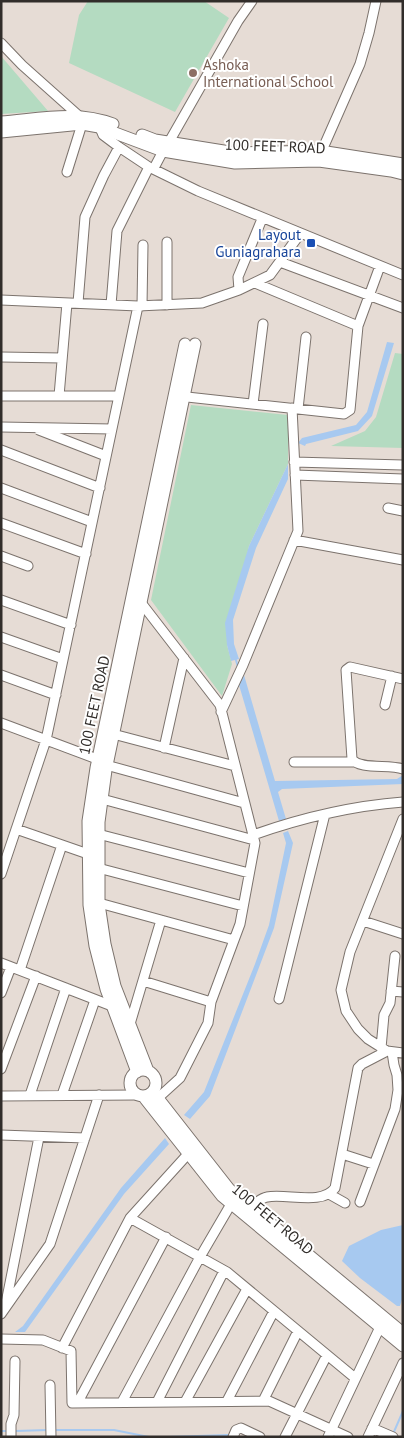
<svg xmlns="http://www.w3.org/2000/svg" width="404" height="1438" font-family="'PT Sans',sans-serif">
  <rect width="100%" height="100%" fill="#e6dcd5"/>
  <!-- green -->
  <path fill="#b4dbc1" d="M88,1H204L229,18L175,112L69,63L79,15Z
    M1,56L48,111L1,114Z
    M395,353L403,354V448L331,446L365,431L376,417Z
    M191,405L288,415V464L249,546L227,645L232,664L222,696L151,600Z"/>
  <!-- water -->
  <path fill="#a7c9f0" d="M387,342L394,343L372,416L358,431L306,444L305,446L298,443L302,438L356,425L367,412Z
    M288,464V479L256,548L233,620L234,644L239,659L231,661L227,645L225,623L249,546Z
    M244,675L275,781L397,779L403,775V784L282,789L278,792L286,819L279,821L239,685Z
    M288,831L293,843L274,928L210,1096L190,1119L184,1115L204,1092L255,964L269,925L286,843L283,833Z
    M165,1138L169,1144L124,1194L25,1332H15L23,1326L121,1188Z
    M403,1225V1296L400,1306H397L360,1278L342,1261L349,1246L381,1230Z"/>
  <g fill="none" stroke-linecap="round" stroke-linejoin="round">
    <!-- stream -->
    <path stroke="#a7c9f0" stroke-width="2" d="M235,657L238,667
      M55,1430H114L149,1437
      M1,1431H8
      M15,1431L48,1430
      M393,1434L403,1411
      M167,1437L228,1435"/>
    <defs>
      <path id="minor" d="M1,43L22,65L78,115L82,124L67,172
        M98,123L103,135L119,147L149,167L198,191L403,275
        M169,142L238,21L252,1
        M320,155L360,64L369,33L376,1
        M154,168L163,151
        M167,242V305
        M280,262L403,308
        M255,283L358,326
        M239,290L238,277L262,219
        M1,300L138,306L202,303L239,290L270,275L300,234
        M78,303L85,217L104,175L119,147
        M111,305L117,231L149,167
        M142,306L143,245
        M1,357L62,358
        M1,396H119
        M59,396L67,303
        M178,396L344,414L350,410L358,326L380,266
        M253,404L263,324
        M298,409L306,337
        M1,427L112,429
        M39,430L106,456
        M1,450L100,488
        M294,462L403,465
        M295,475L403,479
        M1,488L92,522
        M388,508L403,511
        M1,523L86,554
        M294,540L403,560
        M1,556L28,566
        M1,600L71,625
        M139,600L220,705L255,843L240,924L211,1002L208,1023L180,1078L158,1098
        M1,637L63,659
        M1,675L56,695
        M403,679L350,667L346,670L352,759C359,770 390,764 403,769
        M385,705L392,676
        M221,712L243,665L298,531L292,408
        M1,723L97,759
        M113,734L235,766
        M164,748L184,658
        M294,762H353
        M106,765L244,803
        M102,799L254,840
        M403,819L350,952L341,990L346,1011L358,1029L368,1039L387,1051L403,1053
        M16,829L88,854
        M98,834L249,873
        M253,835C301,818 351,806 403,802
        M98,868L243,906
        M1,874L46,740L138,306
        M99,903L234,940
        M363,921L403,934
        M1,963L112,1006
        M20,970L62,845
        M143,981L211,1002
        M391,991L403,992
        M1,993L11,967
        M279,999L325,814
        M130,1024L161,920
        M381,1048L384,1015L390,1003L395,956
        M1,1069L36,976
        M30,1095L66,988
        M62,1095L95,1000
        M1,1096L136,1095
        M1,1135L85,1138
        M342,1154L373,1164
        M329,1194L345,1203
        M360,1202L395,1109L398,1090L397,1075L394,1065L392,1052
        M250,1207C255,1204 261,1198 267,1197C286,1193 322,1206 335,1188L358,1068L362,1064L387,1051
        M130,1218L227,1272L355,1378
        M6,1303L39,1137
        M1,1314L50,1244L99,1095
        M1,1339L43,1340L71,1351L72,1403L269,1401L348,1437
        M62,1348L130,1218L188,1154
        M50,1385L51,1437
        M227,1401L274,1311
        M263,1401L298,1331
        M78,1402L166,1237
        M122,1402L200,1257L231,1204
        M157,1402L224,1271
        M185,1402L247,1289
        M372,1428L393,1437
        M11,1437V1424L14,1415L15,1361
        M233,1437L236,1430L241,1428L260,1437
        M285,1437L327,1355
        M328,1437L380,1327
        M368,1437L403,1363"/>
      <path id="major" d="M1,122C39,119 77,110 113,124
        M1,132L82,124L99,127L163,151L235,163L319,161L391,171L403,174
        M142,135L155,140L236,153L320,151L403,164
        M130 1083a13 13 0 1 1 26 0a13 13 0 1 1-26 0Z
        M148,1071L115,986L105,944L99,904V822L106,770L195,344
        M137,1072L106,989L95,946L89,905L88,821L96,768L185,344
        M153,1092L229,1189L403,1333
        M143,1096L222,1196L403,1346"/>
    </defs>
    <!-- minor casing -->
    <use href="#minor" stroke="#7c736d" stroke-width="11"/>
    <!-- major casing -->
    <use href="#major" stroke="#7c736d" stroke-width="13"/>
    <!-- minor -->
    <use href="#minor" stroke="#fff" stroke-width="9"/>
    <!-- major -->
    <use href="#major" stroke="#fff" stroke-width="11"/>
  </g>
  <!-- markers -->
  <circle fill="#8d6e63" stroke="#fff" stroke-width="2" cx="193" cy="73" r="5"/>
  <rect fill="#1a4fb4" stroke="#fff" stroke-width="2" x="306" y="238" width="10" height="10" rx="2.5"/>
  <g text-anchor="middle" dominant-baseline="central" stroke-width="4" stroke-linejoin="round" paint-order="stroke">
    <!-- education labels -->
    <g font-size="15" fill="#785e54" stroke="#fff" text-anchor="start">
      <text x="203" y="64">Ashoka<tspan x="203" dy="17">International School</tspan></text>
    </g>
    <!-- street labels -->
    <g font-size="15" fill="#312d2a" stroke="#fff">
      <text transform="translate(275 146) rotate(2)">100 FEET ROAD</text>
      <text transform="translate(94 705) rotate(-78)">100 FEET ROAD</text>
      <text transform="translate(273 1219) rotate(40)">100 FEET ROAD</text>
    </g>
    <!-- transit labels -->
    <g font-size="15" fill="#164399" stroke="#fff" text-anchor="end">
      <text x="301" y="234">Layout<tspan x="301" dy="17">Guniagrahara</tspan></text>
    </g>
  </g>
  <!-- border -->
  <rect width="404" height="1438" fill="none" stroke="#312d2a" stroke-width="5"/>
</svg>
